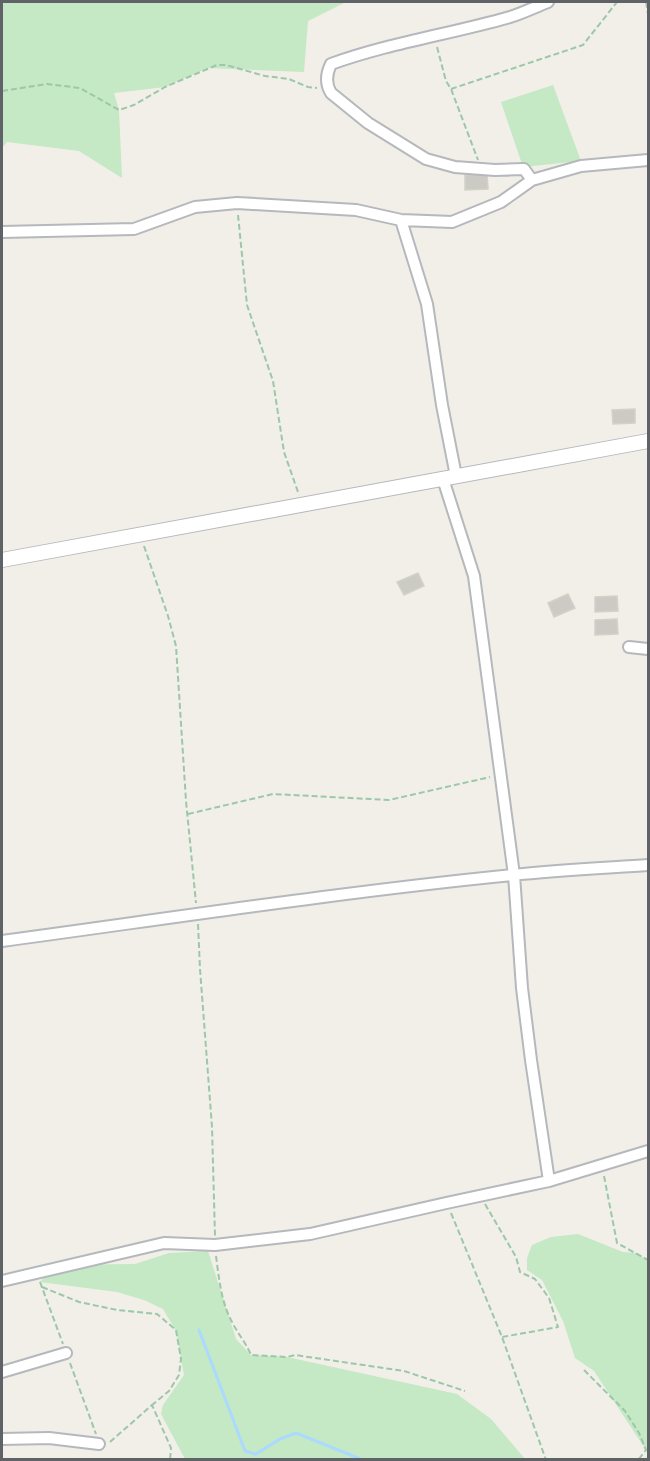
<svg xmlns="http://www.w3.org/2000/svg" width="650" height="1461" font-family="'IBM Plex Sans',sans-serif">
  <rect width="100%" height="100%" fill="#f1efe8"/>
  <!-- green -->
  <path fill="#c5e8c5" d="M2,2H346L308,21L304,72L208,68L165,87L114,93L119,110L122,178L79,151L7,142L2,148Z
    M553,85L581,161L523,167L501,102Z
    M578,1234L623,1252L636,1253L648,1260V1459H644L648,1456L646,1450L594,1371L575,1358L563,1321L542,1280L527,1270V1258L532,1245L551,1237Z
    M208,1251L236,1339L251,1355L287,1357L457,1394L491,1419L525,1459H185L161,1414L163,1405L184,1375L176,1331L163,1309L144,1300L117,1292L40,1282L55,1265L135,1264L169,1253Z"/>
  <g fill="none" stroke-linecap="round" stroke-linejoin="round">
    <!-- stream -->
    <path stroke="#aadaff" stroke-width="3" d="M199,1330L245,1451L256,1454L280,1439L296,1433L363,1460"/>
  </g>
  <!-- building -->
  <path fill="#cccac5" stroke="#d6d1c6" stroke-width="1.5" d="M487,174L488,189L465,190V175Z
    M635,409V423L613,424L612,410Z
    M418,573L424,586L404,595L397,582Z
    M568,594L575,608L554,617L548,603Z
    M617,596L618,611L595,612V597Z
    M617,619L618,634L595,635V620Z"/>
  <g fill="none" stroke-linecap="round" stroke-linejoin="round">
    <defs>
      <path id="minor" d="M532,180L524,169L495,170L455,167L426,159L368,123L331,93C325,83 326,74 331,64C389,43 451,34 510,17C523,13 535,7 548,2
        M401,220L427,304L442,405L456,476
        M2,232L134,229L195,207L237,203L356,210L401,220L452,222L501,202L532,180L581,166L648,160
        M443,479L474,576L514,875L522,988L531,1060L549,1181
        M629,647L648,649
        M2,941C172,918 341,892 512,875C557,870 603,868 648,865
        M2,1281L164,1243L215,1245L310,1234L446,1203L549,1181L648,1151
        M2,1372L66,1353
        M2,1439L49,1438L99,1444"/>
      <path id="tertiary" d="M2,560L648,441"/>
    </defs>
    <!-- minor casing -->
    <use href="#minor" stroke="#b5b8bc" stroke-width="14"/>
    <!-- tertiary casing -->
    <use href="#tertiary" stroke="#b5b8bc" stroke-width="16"/>
    <!-- path -->
    <path stroke="#9cc7a9" stroke-width="2" stroke-dasharray="6 3" stroke-linecap="butt" d="M646,2L648,14
      M437,47L446,81L451,89L478,160
      M451,89L583,45L617,2
      M2,91L47,84L80,88L119,110L134,105L165,87L217,65H226L265,76L289,79L308,87L317,88
      M238,215L247,305L273,381L284,452L299,495
      M144,546L168,616L176,646L186,801L196,903
      M188,814L273,794L389,800L490,777
      M198,924L200,969L212,1127L215,1236
      M604,1176L617,1243L648,1260
      M485,1204L516,1257L520,1272L535,1279L549,1298L558,1327L502,1337
      M451,1213L502,1337L546,1460
      M216,1256C219,1278 221,1302 232,1322C238,1334 246,1343 251,1355L287,1357L295,1355L404,1371L465,1391
      M40,1282L63,1344
      M42,1287L79,1302L117,1310L157,1314L176,1330L181,1359L179,1375L169,1391L152,1405
      M70,1363L96,1434
      M584,1370L625,1411L639,1433L646,1450L638,1460
      M110,1442L152,1405L171,1448L170,1460"/>
    <!-- minor -->
    <use href="#minor" stroke="#fff" stroke-width="10"/>
    <!-- tertiary -->
    <use href="#tertiary" stroke="#fff" stroke-width="14"/>
  </g>
  <!-- border -->
  <rect width="650" height="1461" fill="none" stroke="#5f6368" stroke-width="6"/>
</svg>
